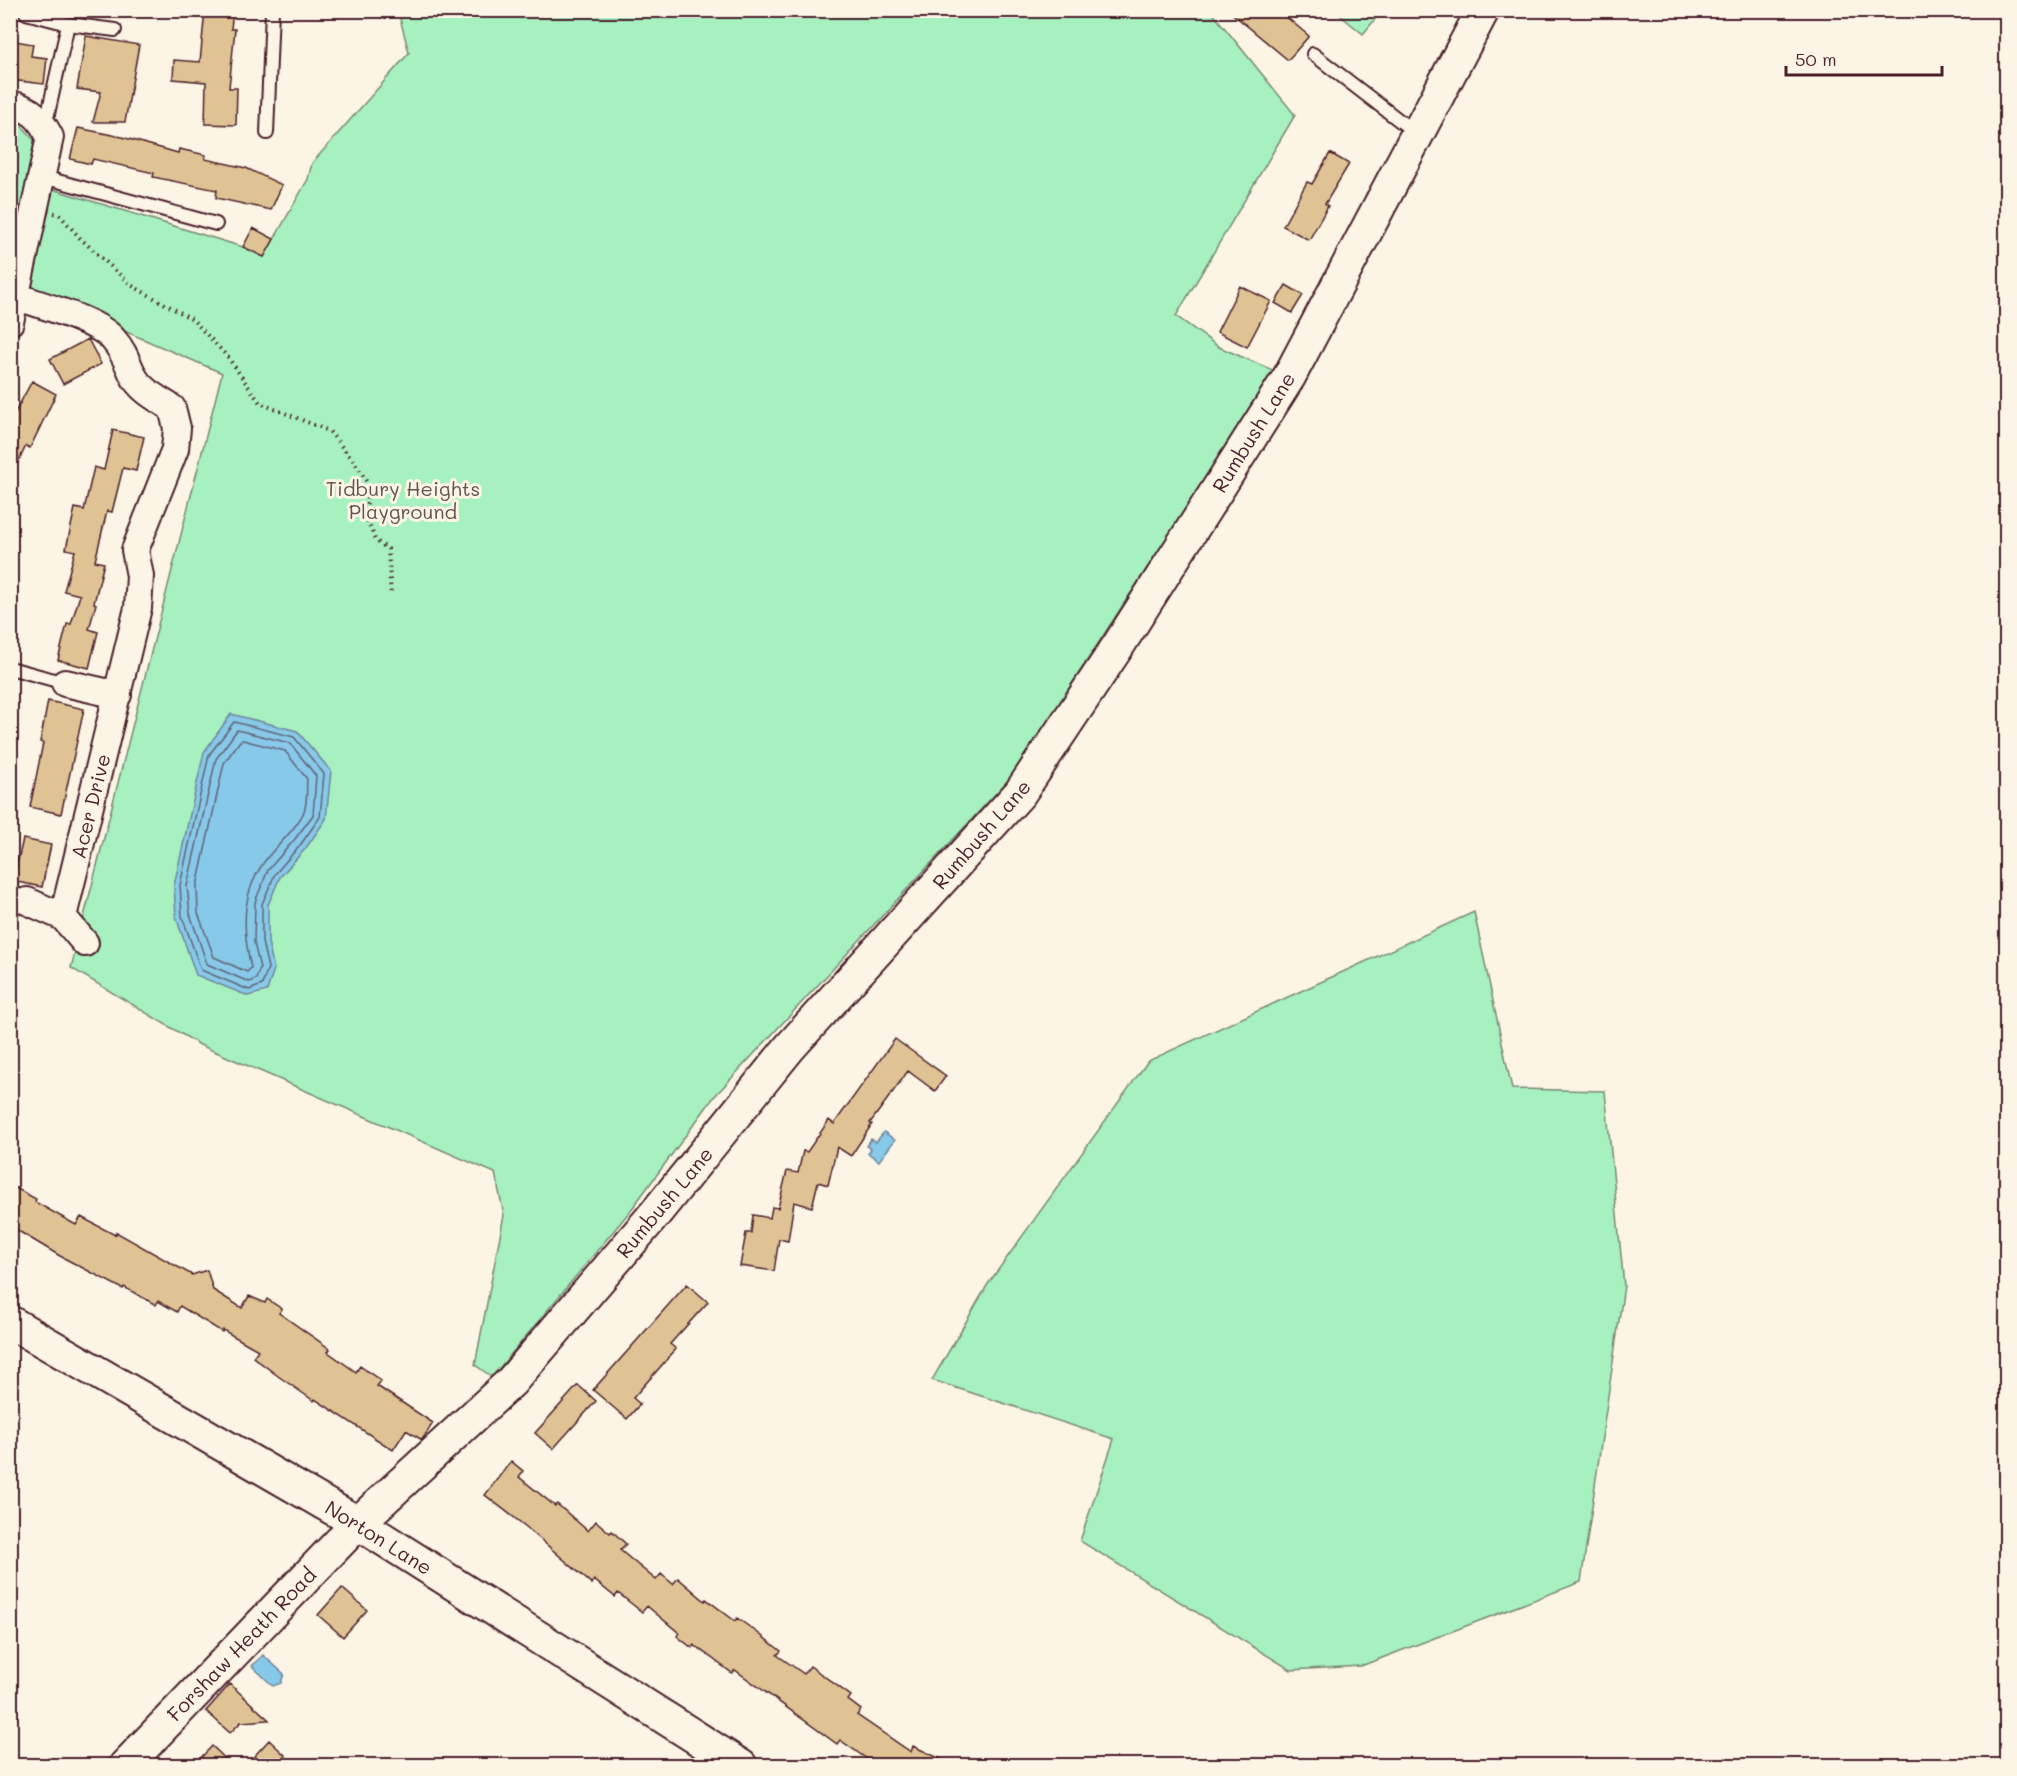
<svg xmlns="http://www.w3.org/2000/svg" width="2017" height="1776" font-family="Mali,sans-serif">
  <rect width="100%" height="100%" fill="#fcf5e5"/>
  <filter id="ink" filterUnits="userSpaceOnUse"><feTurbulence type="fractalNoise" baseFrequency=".0167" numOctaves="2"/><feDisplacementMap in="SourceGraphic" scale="12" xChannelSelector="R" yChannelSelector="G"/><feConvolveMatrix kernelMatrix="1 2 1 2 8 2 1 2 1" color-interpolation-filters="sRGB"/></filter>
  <g filter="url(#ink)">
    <!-- green -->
    <path fill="#a7f0bf" stroke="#788875" stroke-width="1.5" d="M398,11H1211L1295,115L1176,316L1219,347L1275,371L1012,776L714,1097L631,1210L492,1377L475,1365L504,1215L495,1173L200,1045L71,968L222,373L38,294L30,282L52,189L243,247L264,257L308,179L312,163L409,53Z
      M1335,11H1382L1363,34Z
      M11,118L18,121L34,140L28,194L11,248Z
      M1474,912L1512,1089L1605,1091L1624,1286L1581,1582L1361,1666L1291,1670L1080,1541L1114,1439L932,1380L988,1284L1148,1061Z"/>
    <!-- water -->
    <path fill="#87c9e8" stroke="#6f859c" stroke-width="1.5" d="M231,714L297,731L331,771L326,819L306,848L280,877L268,905V942L274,969L267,991L248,996L196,975L176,917L174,885L204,752Z
      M884,1132L895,1140L879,1161L868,1153L871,1149L866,1146L871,1139L876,1142Z
      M263,1655L284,1674L281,1683L273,1686L252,1666Z"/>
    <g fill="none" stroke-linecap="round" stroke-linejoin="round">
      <!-- shore -->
      <path stroke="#626377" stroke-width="1.5" d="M234,722L294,737L324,774L320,817L301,844L275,874L262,904V942L268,968L262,985L249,990L201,970L182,916L180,885L209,755Z
        M237,730L290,743L316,776L313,815L295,839L268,870L255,902L254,943L260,968L256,979L249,982L207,964L190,914L187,886L216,759Z
        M243,740L285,751L307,779C306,788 308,802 304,811C300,824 282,841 273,851C241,886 241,924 251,968L247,972L214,957L198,913L197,886L224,763L240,741Z"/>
    </g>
    <!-- building -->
    <path fill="#dfc394" stroke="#4a1f2b" stroke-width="1.5" d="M205,10H233L231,29H235L229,88H237L236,125L205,124L206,82L173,79L174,60L200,62Z
      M1228,10H1278L1309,36L1288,60Z
      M86,36L139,45L125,122H93L101,92L77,89Z
      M10,40L33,44L31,56L47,58L44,84L10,80Z
      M78,128L122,137L178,153L179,149L206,155L205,159L246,168L282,185L271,210L216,198L217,190L153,177L154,173L93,159L91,164L70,159Z
      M1330,153L1349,164L1325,204L1328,206L1309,240L1283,226L1307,182L1312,184Z
      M253,228L274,239L264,257L243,247Z
      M1286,285L1303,295L1292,313L1275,303Z
      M1240,286L1271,301L1247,347L1217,332Z
      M88,339L101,364L63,384L50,359Z
      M32,381L56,394L30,448L26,446L10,479V422Z
      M113,430L144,437L136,471L123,468L112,512L107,511L95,561L104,563L94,603L96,604L89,629L98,632L89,668L58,660L67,624H71L80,595L64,591L75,551L66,549L75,508L84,510L94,467L104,470Z
      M48,701L84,709L61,814L30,807L43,743L40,742Z
      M23,839L51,845L42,887L13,881Z
      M895,1039L946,1076L935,1091L908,1071L870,1123L872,1124L851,1156L837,1147L828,1185L818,1182L812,1207L794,1202L788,1241L779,1239L774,1271L740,1266L746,1233H751L753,1215L770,1218L772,1207L778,1208L787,1171L798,1173L803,1151L807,1152L829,1120L834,1124Z
      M10,1185L36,1199L35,1202L76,1225L81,1217L115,1235L116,1232L192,1275L207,1270L213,1290L242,1308L249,1296L265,1303L267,1299L282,1309L279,1313L330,1349L328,1352L356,1372L360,1366L381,1381L377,1386L433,1423L422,1440L406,1430L393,1450L315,1399L314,1401L278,1376L253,1357L258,1350L223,1330L222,1332L180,1306L177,1312L158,1301L156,1305L124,1287L123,1289L60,1256L10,1226Z
      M687,1284L708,1302L670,1344L676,1349L633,1398L640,1404L627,1419L593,1390Z
      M578,1385L596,1401L553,1449L535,1433Z
      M511,1461L523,1471L519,1477L555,1506L557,1504L588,1531L596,1521L610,1533L612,1531L626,1544L620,1550L656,1580L661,1574L673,1584L678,1578L705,1601L706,1599L735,1621L737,1618L758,1633L781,1651L777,1655L804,1674L810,1666L851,1696L848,1700L861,1710L857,1715L911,1752L913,1746L956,1766H877L840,1740L837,1744L735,1670L732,1673L694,1645L692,1648L677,1636L679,1633L647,1606L642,1612L618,1593L615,1597L594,1580L592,1584L525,1526L485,1495Z
      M342,1588L367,1610L343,1637L318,1615Z
      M230,1684L269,1720L241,1722L230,1733L206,1711Z
      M269,1740L286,1756L278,1766H245Z
      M212,1746L233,1766H193Z"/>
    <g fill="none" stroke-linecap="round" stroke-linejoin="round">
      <defs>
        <path id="service" d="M26,13L68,24L115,30
          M1313,54L1417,134
          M39,117L48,114L68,24
          M267,133L272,10
          M43,177L216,224
          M10,668L65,683
          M10,890L27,901"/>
        <path id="minor" d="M10,104C33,109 40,118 50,137L10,322
          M15,296C40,305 97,320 113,339C123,350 127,362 133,375C140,390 158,399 172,408L177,428L175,449L135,550L140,576L138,608L63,917
          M65,683L118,695
          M27,901L63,917L85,943"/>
        <path id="tertiary" d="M10,1322L358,1523L741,1766
          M125,1766L358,1523L511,1382L654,1215L790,1047L1020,793L1118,646L1289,377L1483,10"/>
      </defs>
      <!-- service casing -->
      <use href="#service" stroke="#4a1f2b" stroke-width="16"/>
      <!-- minor casing -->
      <use href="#minor" stroke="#4a1f2b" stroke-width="30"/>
      <!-- tertiary casing -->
      <use href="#tertiary" stroke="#4a1f2b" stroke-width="36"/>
      <!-- path -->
      <path stroke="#4a1f2b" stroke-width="4" stroke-dasharray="1.5 4.5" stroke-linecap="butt" d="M54,213L59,214L80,238L131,285L192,319L227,356L260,403L329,431L356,464L368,484L366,515L375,540L388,549L391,596"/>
      <!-- service -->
      <use href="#service" stroke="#fcf5e5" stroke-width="12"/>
      <!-- minor -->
      <use href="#minor" stroke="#fcf5e5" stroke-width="26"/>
      <!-- tertiary -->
      <use href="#tertiary" stroke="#fcf5e5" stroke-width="32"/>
    </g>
  </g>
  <g text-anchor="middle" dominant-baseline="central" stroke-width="6" stroke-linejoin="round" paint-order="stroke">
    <!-- street labels -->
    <g font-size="20" fill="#4a1f2b" stroke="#fcf5e5">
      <text transform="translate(1253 432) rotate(-58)">Rumbush Lane</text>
      <text transform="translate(90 806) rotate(-76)">Acer Drive</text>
      <text transform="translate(981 834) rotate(-49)">Rumbush Lane</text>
      <text transform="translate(664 1202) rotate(-50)">Rumbush Lane</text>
      <text transform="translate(379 1537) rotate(32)">Norton Lane</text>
      <text transform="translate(241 1644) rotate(-46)">Forshaw Heath Road</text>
    </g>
    <!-- park labels -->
    <g font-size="20" fill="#615350" stroke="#fcf5e5">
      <text x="403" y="488">Tidbury Heights<tspan x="403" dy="23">Playground</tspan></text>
    </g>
  </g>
  <!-- margin -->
  <rect width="2017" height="1776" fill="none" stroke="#fcf5e5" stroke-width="36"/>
  <rect x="18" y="18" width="1981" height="1740" fill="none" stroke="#4a1f2b" stroke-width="2" filter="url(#ink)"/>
  <!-- scale -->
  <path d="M1786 66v9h156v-9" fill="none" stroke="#4a1f2b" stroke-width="3"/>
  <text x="1795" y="66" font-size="18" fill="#4a1f2b" stroke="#fcf5e5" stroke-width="4.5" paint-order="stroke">50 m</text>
</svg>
